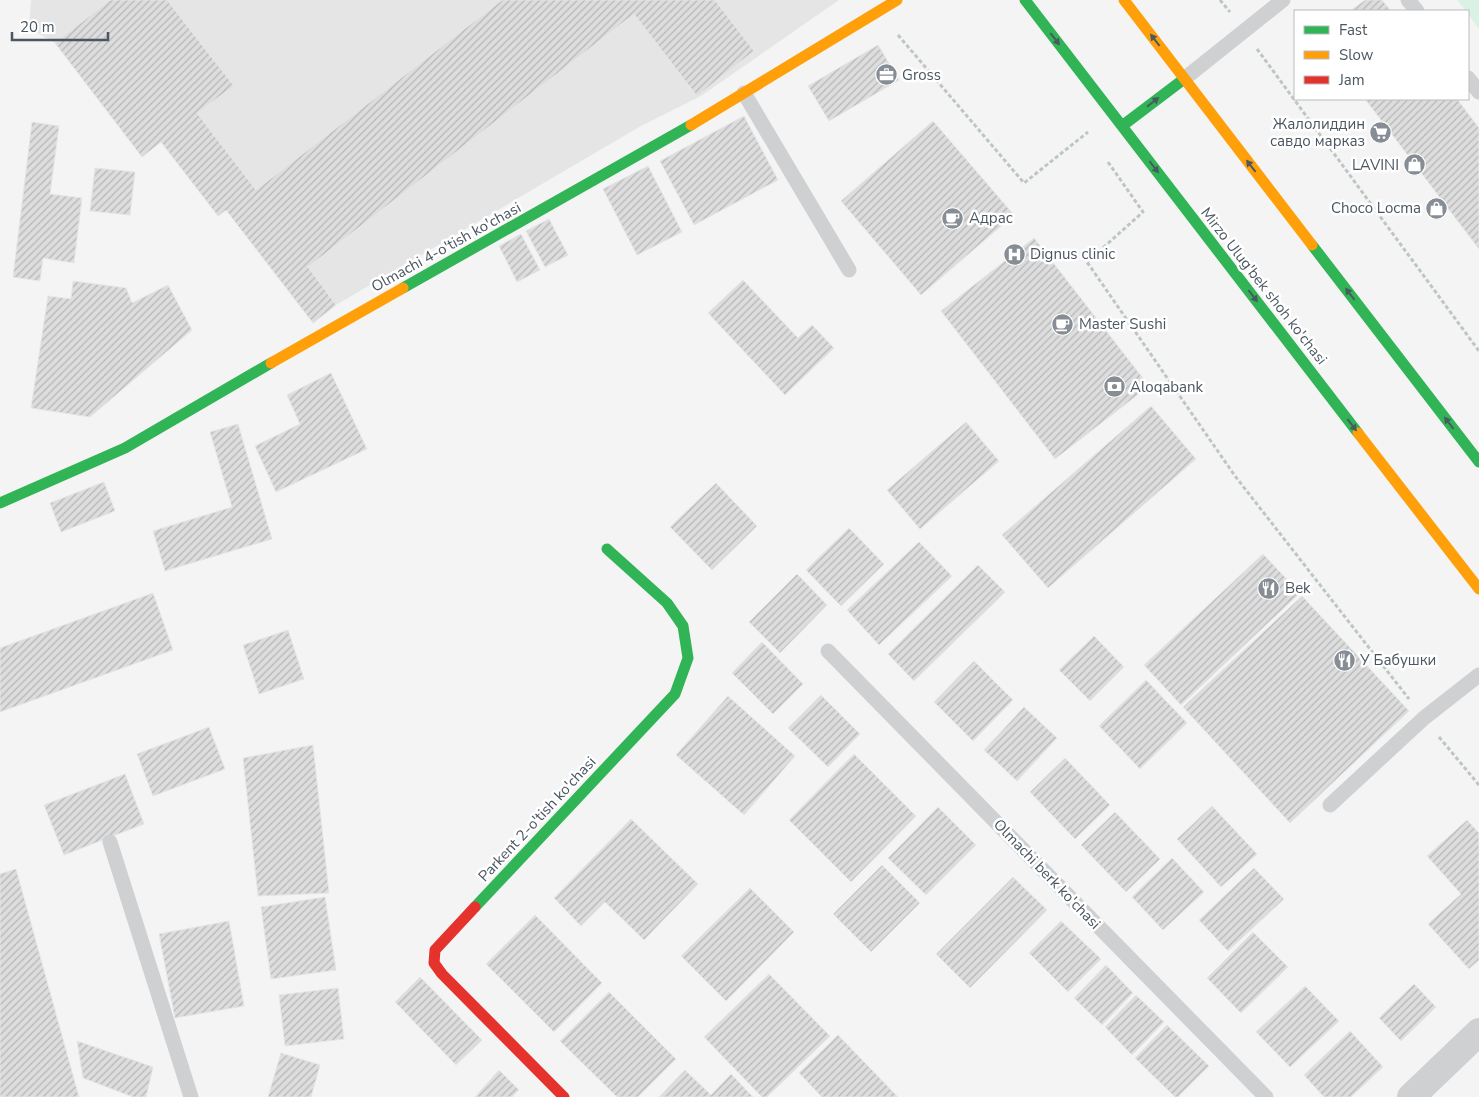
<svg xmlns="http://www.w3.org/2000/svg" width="1479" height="1097" font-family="'Nunito Sans',sans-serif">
  <defs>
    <pattern id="building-hatch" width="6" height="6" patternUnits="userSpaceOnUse" patternTransform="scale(1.25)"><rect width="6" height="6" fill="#ddddde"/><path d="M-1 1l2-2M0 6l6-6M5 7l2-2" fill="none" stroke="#b5b6b7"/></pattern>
  </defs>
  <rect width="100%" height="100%" fill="#f4f4f4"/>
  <!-- education -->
  <path fill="#e6e5e6" d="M31,0H839L701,96L641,126L336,305L313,323L226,210L218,216L161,142L142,157L55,43L29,28Z"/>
  <!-- park -->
  <path fill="#d9f2e3" d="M1457,0H1479V29L1468,14V11H1466Z"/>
  <!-- building -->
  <path fill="url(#building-hatch)" stroke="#e5e6e7" d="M110,0H167L234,86L197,113L256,190L502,0H715L754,51L697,96L634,14L308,267L336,305L313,323L226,210L218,216L161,142L142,157L55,43Z
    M1365,0H1382L1391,11H1350Z
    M878,45L899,80L829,121L808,86Z
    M1365,99H1457L1479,128V249Z
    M744,116L778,180L694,225L660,161Z
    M933,121L1014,215L921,295L841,201Z
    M32,122L59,126L50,194L82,198L74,263L43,258L40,281L13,277Z
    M648,166L682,232L637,255L603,189Z
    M95,168L135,172L130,215L90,211Z
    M549,219L568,255L545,267L526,231Z
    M521,234L540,270L517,282L499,246Z
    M1034,238L1149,386L1055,459L941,311Z
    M743,280L798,338L812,325L834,348L785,395L708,313Z
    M73,281L126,288L132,303L168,285L192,330L90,417L31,408L48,296L71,299Z
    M331,373L367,449L276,492L255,446L300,424L287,395Z
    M1151,406L1196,459L1048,588L1002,535Z
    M966,422L999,461L920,529L887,490Z
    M238,424L272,539L165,571L153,531L232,507L210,432Z
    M104,482L115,511L61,532L50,503Z
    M716,483L757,526L712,570L670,527Z
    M849,528L884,564L841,606L806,570Z
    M919,542L952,576L879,645L847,610Z
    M1263,554L1300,593L1181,705L1144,665Z
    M978,565L1005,592L914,681L888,654Z
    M797,574L827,605L780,653L749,622Z
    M153,593L173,650L0,712V648Z
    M1302,596L1409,711L1290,823L1183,707Z
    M288,630L304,679L259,694L243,645Z
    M1094,636L1124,667L1090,701L1059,670Z
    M762,642L803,684L773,714L732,673Z
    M974,661L1013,700L973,741L934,702Z
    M1146,680L1187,723L1140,769L1099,726Z
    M821,695L860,734L828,767L788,728Z
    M728,696L795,756L744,815L676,755Z
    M1024,707L1057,738L1017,781L984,750Z
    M209,727L225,769L153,796L137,754Z
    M313,745L329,893L258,896L243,758Z
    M854,754L916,816L851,882L789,820Z
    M1065,758L1110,805L1075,839L1030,792Z
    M125,774L144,824L64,855L44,805Z
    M1212,806L1257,854L1221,887L1177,839Z
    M938,807L976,845L926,895L888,858Z
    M1115,812L1160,859L1126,892L1081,845Z
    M631,819L698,884L644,940L605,902L581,926L554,898Z
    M1467,820L1479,833V960L1469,969L1428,924L1461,894L1427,856Z
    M1172,858L1204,892L1163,930L1132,897Z
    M882,865L920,903L871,952L833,914Z
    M1254,868L1284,899L1228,951L1199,920Z
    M16,869L79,1097H0V874Z
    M1013,877L1047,910L970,988L936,954Z
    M750,888L794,932L726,1001L681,956Z
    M325,897L336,970L271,979L261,907Z
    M535,915L602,983L554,1032L486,964Z
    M229,921L244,1006L175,1018L159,934Z
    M1061,921L1101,959L1068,992L1029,953Z
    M1253,932L1288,967L1241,1013L1207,978Z
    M1106,965L1133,993L1102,1025L1074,998Z
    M769,974L830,1036L767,1097H762L704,1037Z
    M420,977L482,1040L456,1065L395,1002Z
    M1414,984L1436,1007L1401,1041L1379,1018Z
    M1305,986L1339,1021L1290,1067L1256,1032Z
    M338,988L344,1039L285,1046L279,995Z
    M609,992L676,1059L638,1097H617L560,1041Z
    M1136,995L1164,1022L1132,1055L1105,1027Z
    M1167,1025L1209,1066L1178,1097H1175L1135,1058Z
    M1350,1031L1383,1067L1351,1097H1324L1304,1075Z
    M838,1035L898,1097H822L799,1073Z
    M77,1041L153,1067L146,1097H133L83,1078Z
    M281,1053L320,1065L311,1097H268Z
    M499,1070L519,1090L512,1097H475Z
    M685,1070L711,1095L731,1074L753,1097H659Z"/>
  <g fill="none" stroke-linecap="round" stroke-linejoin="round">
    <!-- path -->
    <path stroke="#bcc7c4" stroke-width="3" stroke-dasharray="4 2.5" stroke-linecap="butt" d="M1220,0L1230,12
      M898,35L1024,183L1088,132
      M1257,49L1479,351
      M1108,162L1143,212L1087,262L1235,476L1409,699
      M1439,737L1479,785"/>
    <!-- lane -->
    <path stroke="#ced0d2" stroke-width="15" d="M1408,0L1417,11
      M1468,78L1479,92
      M1184,79L1283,0
      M744,93L849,270
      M828,651L1266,1097
      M1330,805L1424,718L1479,675
      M110,842L191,1097"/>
    <!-- street -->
    <path stroke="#ced0d2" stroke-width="28" d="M1411,1097L1479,1032"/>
    <!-- fast -->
    <path stroke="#30b455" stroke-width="11" d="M1025,0L1358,433
      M1122,126L1184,79
      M1312,245L1479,462
      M403,288L691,125
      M0,503L125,448L271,363
      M475,907L675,694L688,658L683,626L667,603L607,549"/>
    <!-- slow -->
    <path stroke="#ff9f0a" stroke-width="11" d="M1124,0L1312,245
      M691,125L897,0
      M271,363L403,288
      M1358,433L1479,589"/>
    <!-- jam -->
    <path stroke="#e5322d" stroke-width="11" d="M475,907L435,950L434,963L442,974L564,1097"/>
  </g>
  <!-- one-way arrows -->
  <defs><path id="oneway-solid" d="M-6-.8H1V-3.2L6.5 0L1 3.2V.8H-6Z" transform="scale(1.25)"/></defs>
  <g fill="#495b60">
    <use href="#oneway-solid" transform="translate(1055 39) rotate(52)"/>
    <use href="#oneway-solid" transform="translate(1155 40) rotate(-128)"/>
    <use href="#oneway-solid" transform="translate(1153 102) rotate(-38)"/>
    <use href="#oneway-solid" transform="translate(1251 166) rotate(-128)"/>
    <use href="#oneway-solid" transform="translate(1154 167) rotate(52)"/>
    <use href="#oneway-solid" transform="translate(1350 294) rotate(-128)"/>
    <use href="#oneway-solid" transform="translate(1253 296) rotate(52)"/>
    <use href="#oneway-solid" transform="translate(1449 423) rotate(-128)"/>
    <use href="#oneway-solid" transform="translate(1352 425) rotate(52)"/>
  </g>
  <!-- icons -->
  <defs>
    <symbol id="office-disc" viewBox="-11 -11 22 22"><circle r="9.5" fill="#868d94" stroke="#fff"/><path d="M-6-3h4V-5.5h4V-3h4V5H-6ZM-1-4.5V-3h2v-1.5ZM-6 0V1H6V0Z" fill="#fff"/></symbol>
    <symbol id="supermarket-disc" viewBox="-11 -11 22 22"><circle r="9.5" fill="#868d94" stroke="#fff"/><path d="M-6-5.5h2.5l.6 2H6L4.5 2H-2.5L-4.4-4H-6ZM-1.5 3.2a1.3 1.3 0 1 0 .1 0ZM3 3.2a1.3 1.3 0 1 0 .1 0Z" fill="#fff"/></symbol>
    <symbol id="shop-disc" viewBox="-11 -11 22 22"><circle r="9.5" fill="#868d94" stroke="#fff"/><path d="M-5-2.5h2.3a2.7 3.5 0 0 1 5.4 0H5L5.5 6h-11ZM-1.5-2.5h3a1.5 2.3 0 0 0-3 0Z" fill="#fff"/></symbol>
    <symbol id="cafe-disc" viewBox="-11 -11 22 22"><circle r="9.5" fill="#868d94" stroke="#fff"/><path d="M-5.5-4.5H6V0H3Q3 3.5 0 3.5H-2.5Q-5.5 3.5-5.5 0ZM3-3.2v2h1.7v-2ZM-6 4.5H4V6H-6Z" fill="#fff"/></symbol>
    <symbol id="hospital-disc" viewBox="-11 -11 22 22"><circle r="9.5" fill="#868d94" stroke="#fff"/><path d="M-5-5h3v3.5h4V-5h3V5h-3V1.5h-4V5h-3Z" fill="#fff"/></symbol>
    <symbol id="bank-disc" viewBox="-11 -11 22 22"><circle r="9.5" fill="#868d94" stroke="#fff"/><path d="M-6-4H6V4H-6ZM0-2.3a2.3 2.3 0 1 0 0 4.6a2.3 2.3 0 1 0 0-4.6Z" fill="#fff"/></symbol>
    <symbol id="restaurant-disc" viewBox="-11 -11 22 22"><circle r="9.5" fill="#868d94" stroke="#fff"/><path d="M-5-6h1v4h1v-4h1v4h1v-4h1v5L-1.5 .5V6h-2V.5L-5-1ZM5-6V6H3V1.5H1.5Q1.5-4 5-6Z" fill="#fff"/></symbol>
  </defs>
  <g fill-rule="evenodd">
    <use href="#office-disc" x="874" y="62" width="25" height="25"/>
    <use href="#supermarket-disc" x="1368" y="120" width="25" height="25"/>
    <use href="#shop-disc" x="1402" y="152" width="25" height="25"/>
    <use href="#shop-disc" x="1424" y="196" width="25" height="25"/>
    <use href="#cafe-disc" x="940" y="206" width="25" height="25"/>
    <use href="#hospital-disc" x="1002" y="242" width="25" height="25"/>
    <use href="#cafe-disc" x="1050" y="312" width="25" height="25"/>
    <use href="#bank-disc" x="1102" y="374" width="25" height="25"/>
    <use href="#restaurant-disc" x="1256" y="576" width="25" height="25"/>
    <use href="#restaurant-disc" x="1332" y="648" width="25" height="25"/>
  </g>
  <g text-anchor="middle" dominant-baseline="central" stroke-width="5" stroke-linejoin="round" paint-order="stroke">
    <!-- poi labels -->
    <g font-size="15" fill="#4a5661" stroke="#fff" text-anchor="start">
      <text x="902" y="75">Gross</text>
      <text x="1365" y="124" text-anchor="end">Жалолиддин<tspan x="1365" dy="17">савдо марказ</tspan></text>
      <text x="1399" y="165" text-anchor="end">LAVINI</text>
      <text x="1421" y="208" text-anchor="end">Choco Locma</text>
      <text x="969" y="218">Адрас</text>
      <text x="1030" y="254">Dignus clinic</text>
      <text x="1079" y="324">Master Sushi</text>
      <text x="1130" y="387">Aloqabank</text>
      <text x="1285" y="588">Bek</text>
      <text x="1360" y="660">У Бабушки</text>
    </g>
    <!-- street labels -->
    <g font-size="15" fill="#4a5661" stroke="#fff">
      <text transform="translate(446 247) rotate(-29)">Olmachi 4-o'tish ko'chasi</text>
      <text transform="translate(1264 286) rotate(52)">Mirzo Ulug'bek shoh ko'chasi</text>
      <text transform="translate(537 819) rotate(-47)">Parkent 2-o'tish ko'chasi</text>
      <text transform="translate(1047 874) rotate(46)">Olmachi berk ko'chasi</text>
    </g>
  </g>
  <!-- legend -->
  <rect x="1294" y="10" width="175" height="90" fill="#ffffff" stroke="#b7bbc0"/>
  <rect x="1304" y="26" width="25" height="8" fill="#30b455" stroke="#b7bbc0"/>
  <text x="1339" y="35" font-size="15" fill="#4a5661">Fast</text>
  <rect x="1304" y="51" width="25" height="8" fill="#ff9f0a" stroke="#b7bbc0"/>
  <text x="1339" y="60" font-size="15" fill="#4a5661">Slow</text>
  <rect x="1304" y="76" width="25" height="8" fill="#e5322d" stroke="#b7bbc0"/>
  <text x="1339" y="85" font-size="15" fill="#4a5661">Jam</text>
  <!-- scale -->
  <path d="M12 32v8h96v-8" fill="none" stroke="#4a5661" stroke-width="2.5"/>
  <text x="20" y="32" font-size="15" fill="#4a5661" stroke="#ffffff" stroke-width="4" paint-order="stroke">20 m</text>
</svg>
